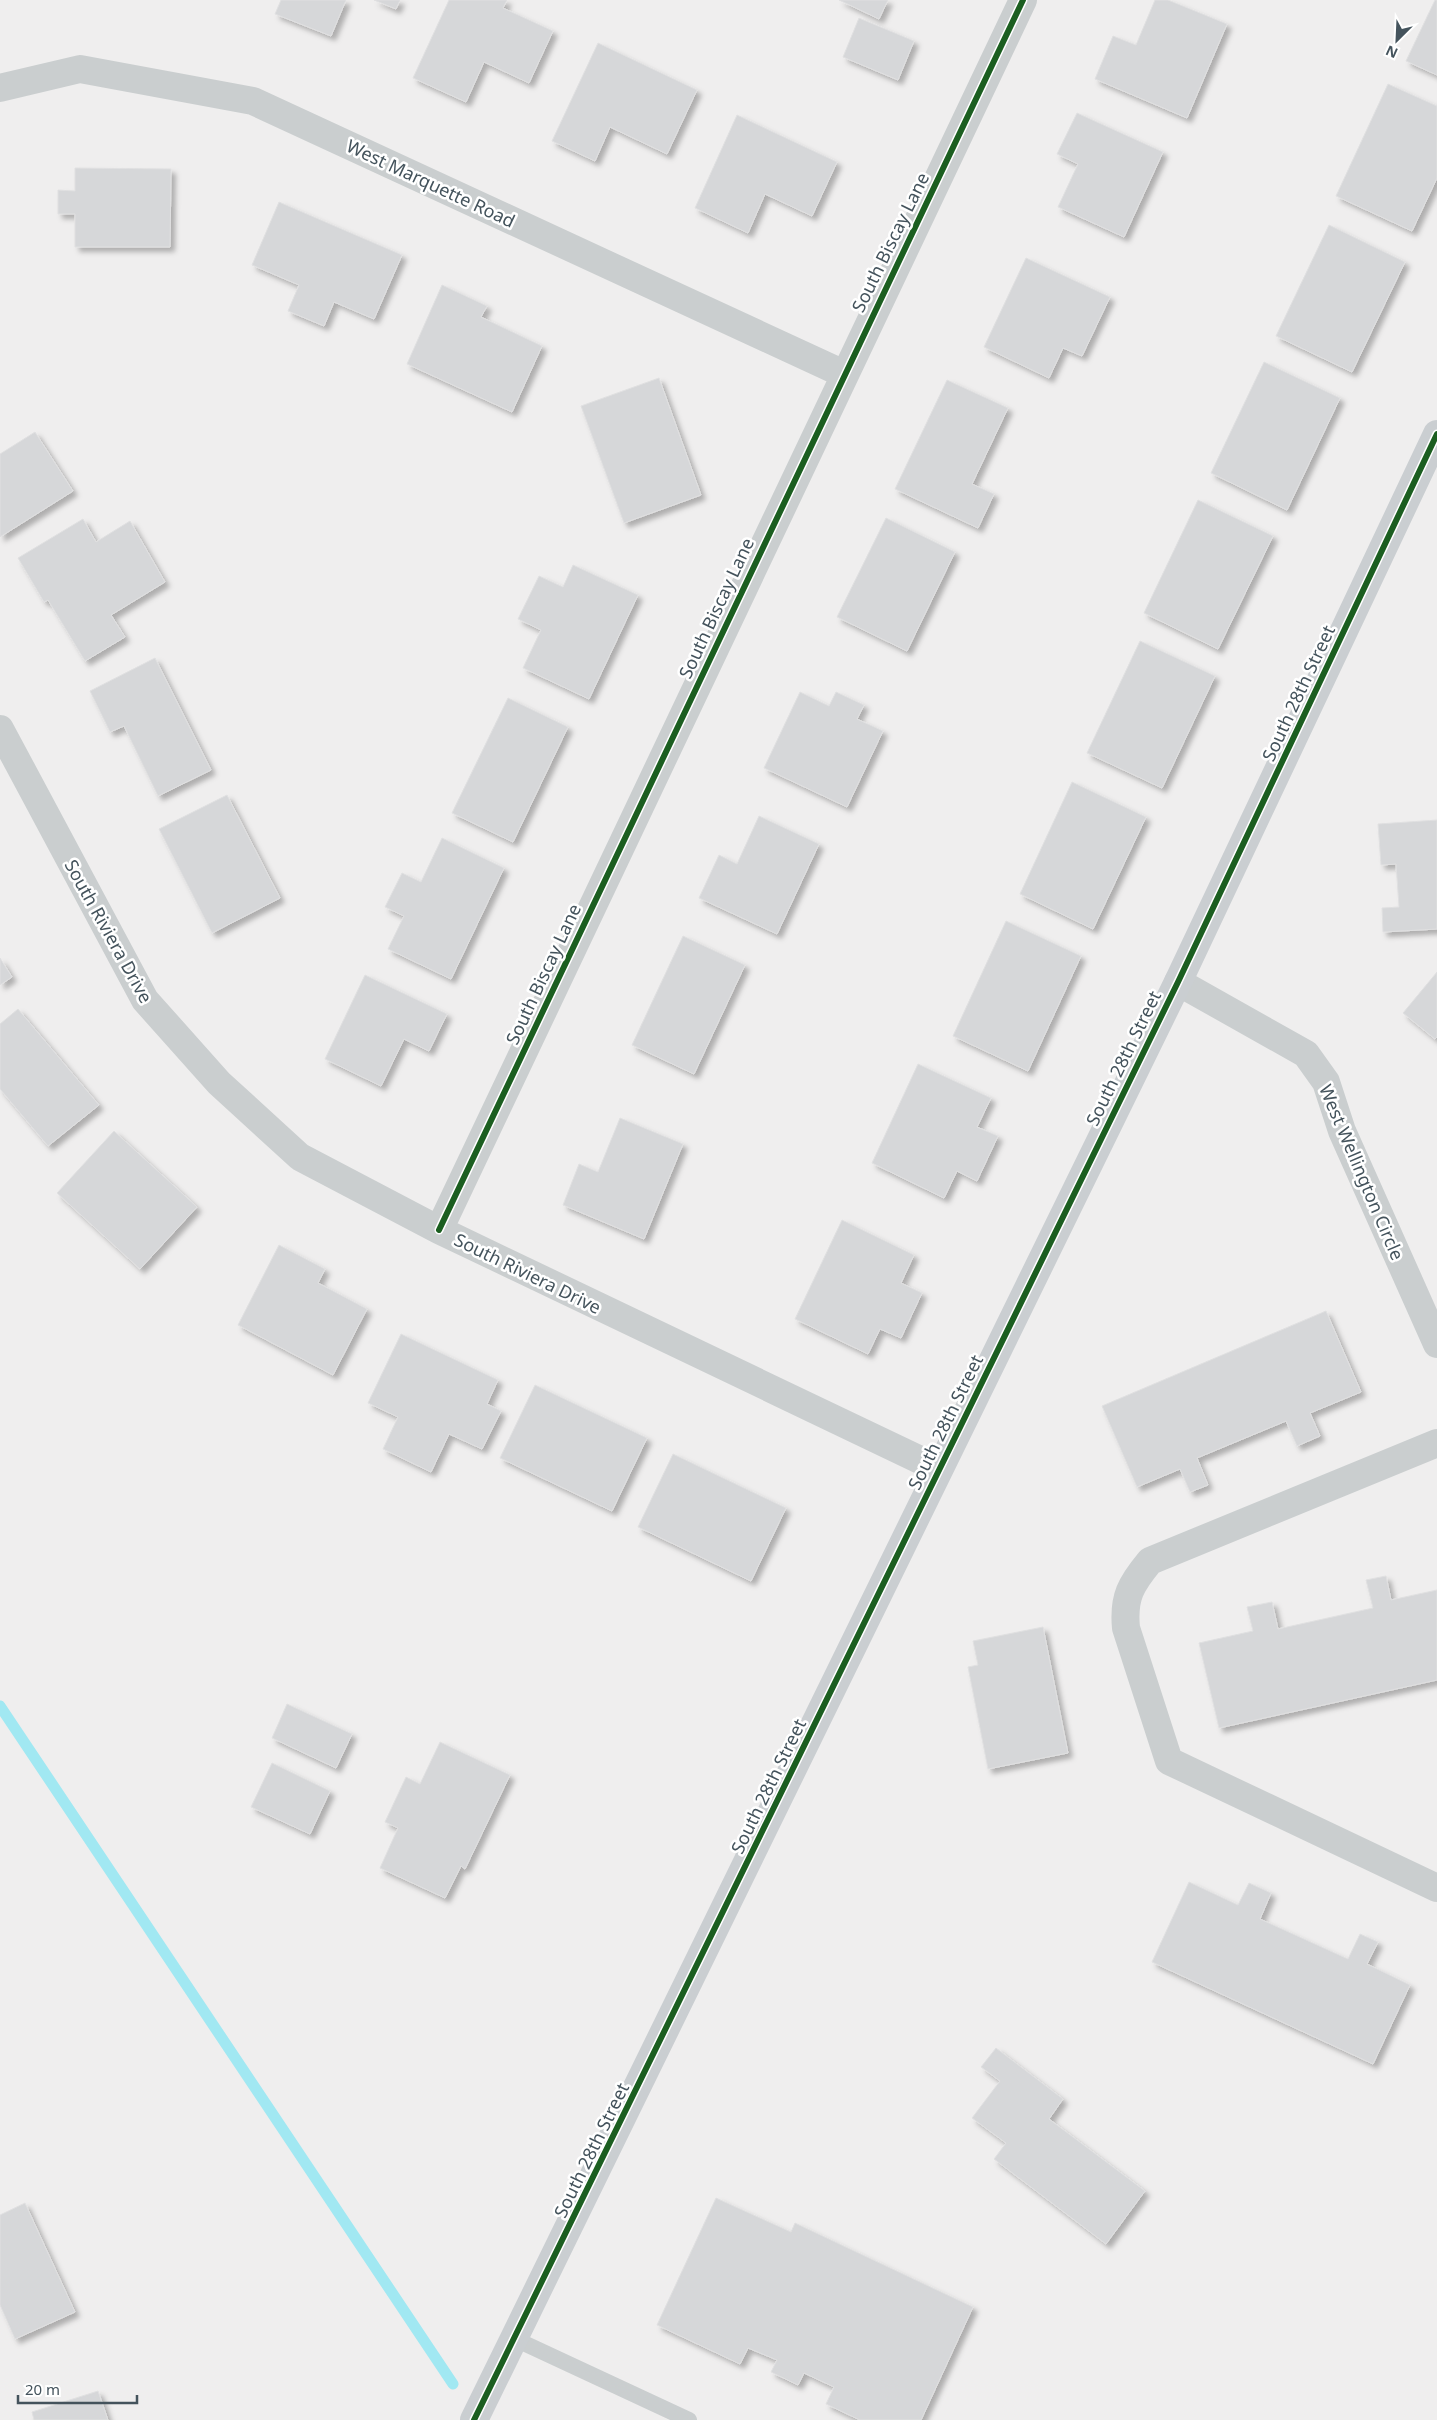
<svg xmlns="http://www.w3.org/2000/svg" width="1437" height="2420" font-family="'Noto Sans',sans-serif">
  <defs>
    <filter id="shadow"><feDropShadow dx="4.5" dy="4.5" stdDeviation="2.5" flood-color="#0004"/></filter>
  </defs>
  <rect width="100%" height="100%" fill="#efeeee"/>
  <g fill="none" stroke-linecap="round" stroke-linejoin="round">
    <!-- stream -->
    <path stroke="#a1e8f2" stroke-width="11" d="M0,1706L453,2384"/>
  </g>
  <!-- building -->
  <path fill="#d6d7d9" stroke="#e0e0e1" filter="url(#shadow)" d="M281,0H346L331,36L275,14Z
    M374,0H400L396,9Z
    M449,0H507L503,8L553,31L529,83L484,62L466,102L413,78Z
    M839,0H888L879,19Z
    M1155,0H1168L1227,24L1187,118L1095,79L1113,36L1136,45Z
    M1435,0H1437V75L1406,61Z
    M859,18L914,41L898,80L843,57Z
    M598,43L697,90L667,154L610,127L595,161L552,141Z
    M1388,84L1437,106V178L1412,231L1336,196Z
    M1077,113L1163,152L1124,237L1058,207L1078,164L1057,154Z
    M737,115L837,162L812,216L765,194L748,233L695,208Z
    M75,168L171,169L170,247H75V214H58V190L75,191Z
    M279,202L402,255L374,319L334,302L324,326L288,311L299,285L252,265Z
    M1329,225L1405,262L1352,372L1276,336Z
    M1026,258L1110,297L1082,356L1063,348L1049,378L984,347Z
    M442,285L487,306L481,317L542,346L512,412L407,364Z
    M1264,362L1340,398L1287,510L1211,473Z
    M659,378L701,495L624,523L581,406Z
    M947,380L1008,408L972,484L994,494L978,528L895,489Z
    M35,432L73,491L0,537V454Z
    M1198,500L1273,536L1218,649L1144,613Z
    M886,518L955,552L907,651L837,617Z
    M83,519L96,542L130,521L165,582L111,615L125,637L85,661L48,600L44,602L18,558Z
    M573,565L638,595L589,699L523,668L541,630L518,619L539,576L563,587Z
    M1140,641L1215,676L1162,788L1087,753Z
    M155,658L211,770L158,796L124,726L110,732L90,691Z
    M800,692L829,706L836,692L864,705L857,719L883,731L847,807L764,768Z
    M508,698L568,727L513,842L452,813Z
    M1072,782L1146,817L1093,929L1020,894Z
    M227,795L280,898L212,933L159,829Z
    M759,816L819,844L777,934L699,898L719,855L737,864Z
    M1437,820V929L1383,932L1382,908L1399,907L1396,864L1381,865L1378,824Z
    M442,838L504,868L451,979L388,949L404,916L385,907L402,873L421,882Z
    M1006,921L1081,956L1028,1071L953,1036Z
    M683,936L745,965L694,1074L632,1045Z
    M0,958L12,977L0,985Z
    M1437,972V1037L1435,1039L1403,1013Z
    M365,975L447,1014L429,1051L404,1039L381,1086L325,1059Z
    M18,1009L99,1105L48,1146L0,1089V1024Z
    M918,1064L991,1098L977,1127L998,1136L977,1181L957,1171L944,1198L872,1163Z
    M620,1118L683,1144L644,1239L563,1205L579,1164L598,1172Z
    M114,1131L197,1207L140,1269L57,1193Z
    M842,1220L914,1255L901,1283L922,1293L901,1338L880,1329L868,1354L795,1319Z
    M279,1245L325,1269L318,1283L367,1309L333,1375L238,1325Z
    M1326,1311L1361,1392L1310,1413L1320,1436L1297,1446L1286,1421L1197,1458L1208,1485L1190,1492L1180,1469L1137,1487L1102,1406Z
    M401,1334L498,1380L487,1404L501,1411L482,1449L449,1434L431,1472L383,1449L398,1417L368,1403Z
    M535,1385L647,1438L612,1511L500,1458Z
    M673,1454L786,1508L751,1581L638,1527Z
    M1386,1576L1391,1600L1437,1590V1680L1219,1728L1199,1643L1253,1631L1247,1607L1272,1602L1278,1629L1373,1608L1366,1580Z
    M1043,1627L1068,1753L988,1769L968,1667L978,1665L973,1641Z
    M287,1704L352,1734L336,1768L272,1738Z
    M440,1742L510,1775L465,1869L461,1866L445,1898L380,1868L398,1828L385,1822L406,1777L420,1784Z
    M272,1763L330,1791L310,1834L251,1807Z
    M1189,1882L1238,1905L1249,1883L1271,1893L1260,1919L1348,1959L1360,1934L1378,1942L1367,1964L1410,1985L1373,2064L1152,1962Z
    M996,2048L1063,2099L1049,2119L1145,2191L1106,2244L994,2159L1006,2143L972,2118L1000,2081L981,2067Z
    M716,2198L791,2232L795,2223L973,2307L921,2420H860L826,2404L834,2387L804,2373L798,2385L771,2372L777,2360L748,2348L740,2364L657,2325Z
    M25,2203L75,2312L15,2339L0,2305V2215Z
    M98,2391L108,2420H34L32,2412Z"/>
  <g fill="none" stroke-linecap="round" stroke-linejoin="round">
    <!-- lane -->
    <path stroke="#cacecf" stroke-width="16" d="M515,2339L689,2420"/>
    <!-- street -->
    <path stroke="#cacecf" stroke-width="28" d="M0,88L80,69L253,101L844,374
      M0,729L145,1000L219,1083L300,1157L439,1230L939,1469
      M1178,982L1306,1054L1326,1082L1342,1131L1437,1344
      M439,1230L1023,0
      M1437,1443L1150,1561C1131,1584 1123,1597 1126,1628L1169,1761L1437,1888"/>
    <!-- secondary -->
    <path stroke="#caced1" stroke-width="28" d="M474,2420L1178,982L1437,434"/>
    <defs>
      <path id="cycleway" d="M439,1230L1023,0
        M474,2420L1178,982L1437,434"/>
    </defs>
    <!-- cycleway casing -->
    <use href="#cycleway" stroke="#fff" stroke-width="9"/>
    <!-- cycleway -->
    <use href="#cycleway" stroke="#1b5e20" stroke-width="6"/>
  </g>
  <g text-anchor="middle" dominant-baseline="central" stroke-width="5" stroke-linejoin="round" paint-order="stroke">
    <!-- street labels -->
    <g font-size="18" fill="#44535c" stroke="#fff">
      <text transform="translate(431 183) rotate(25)">West Marquette Road</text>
      <text transform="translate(890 242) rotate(-64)">South Biscay Lane</text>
      <text transform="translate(716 608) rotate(-65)">South Biscay Lane</text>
      <text transform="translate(1298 693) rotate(-65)">South 28th Street</text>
      <text transform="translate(109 931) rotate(61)">South Riviera Drive</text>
      <text transform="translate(543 974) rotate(-65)">South Biscay Lane</text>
      <text transform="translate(1123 1058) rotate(-64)">South 28th Street</text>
      <text transform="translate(1362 1172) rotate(67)">West Wellington Circle</text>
      <text transform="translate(528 1273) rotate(26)">South Riviera Drive</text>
      <text transform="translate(945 1422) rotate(-64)">South 28th Street</text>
      <text transform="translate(768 1786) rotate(-64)">South 28th Street</text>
      <text transform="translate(591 2150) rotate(-64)">South 28th Street</text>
    </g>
  </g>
  <!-- north arrow -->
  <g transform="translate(1397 40) rotate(204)" stroke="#ffffff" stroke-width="4" paint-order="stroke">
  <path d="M0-4L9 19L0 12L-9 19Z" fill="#44535c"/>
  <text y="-8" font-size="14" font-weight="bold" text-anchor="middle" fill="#44535c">N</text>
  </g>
  <!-- scale -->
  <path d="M18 2395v8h119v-8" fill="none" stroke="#44535c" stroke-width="2.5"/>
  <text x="25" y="2395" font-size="15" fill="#44535c" stroke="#ffffff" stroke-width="4" paint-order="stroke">20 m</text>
</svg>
